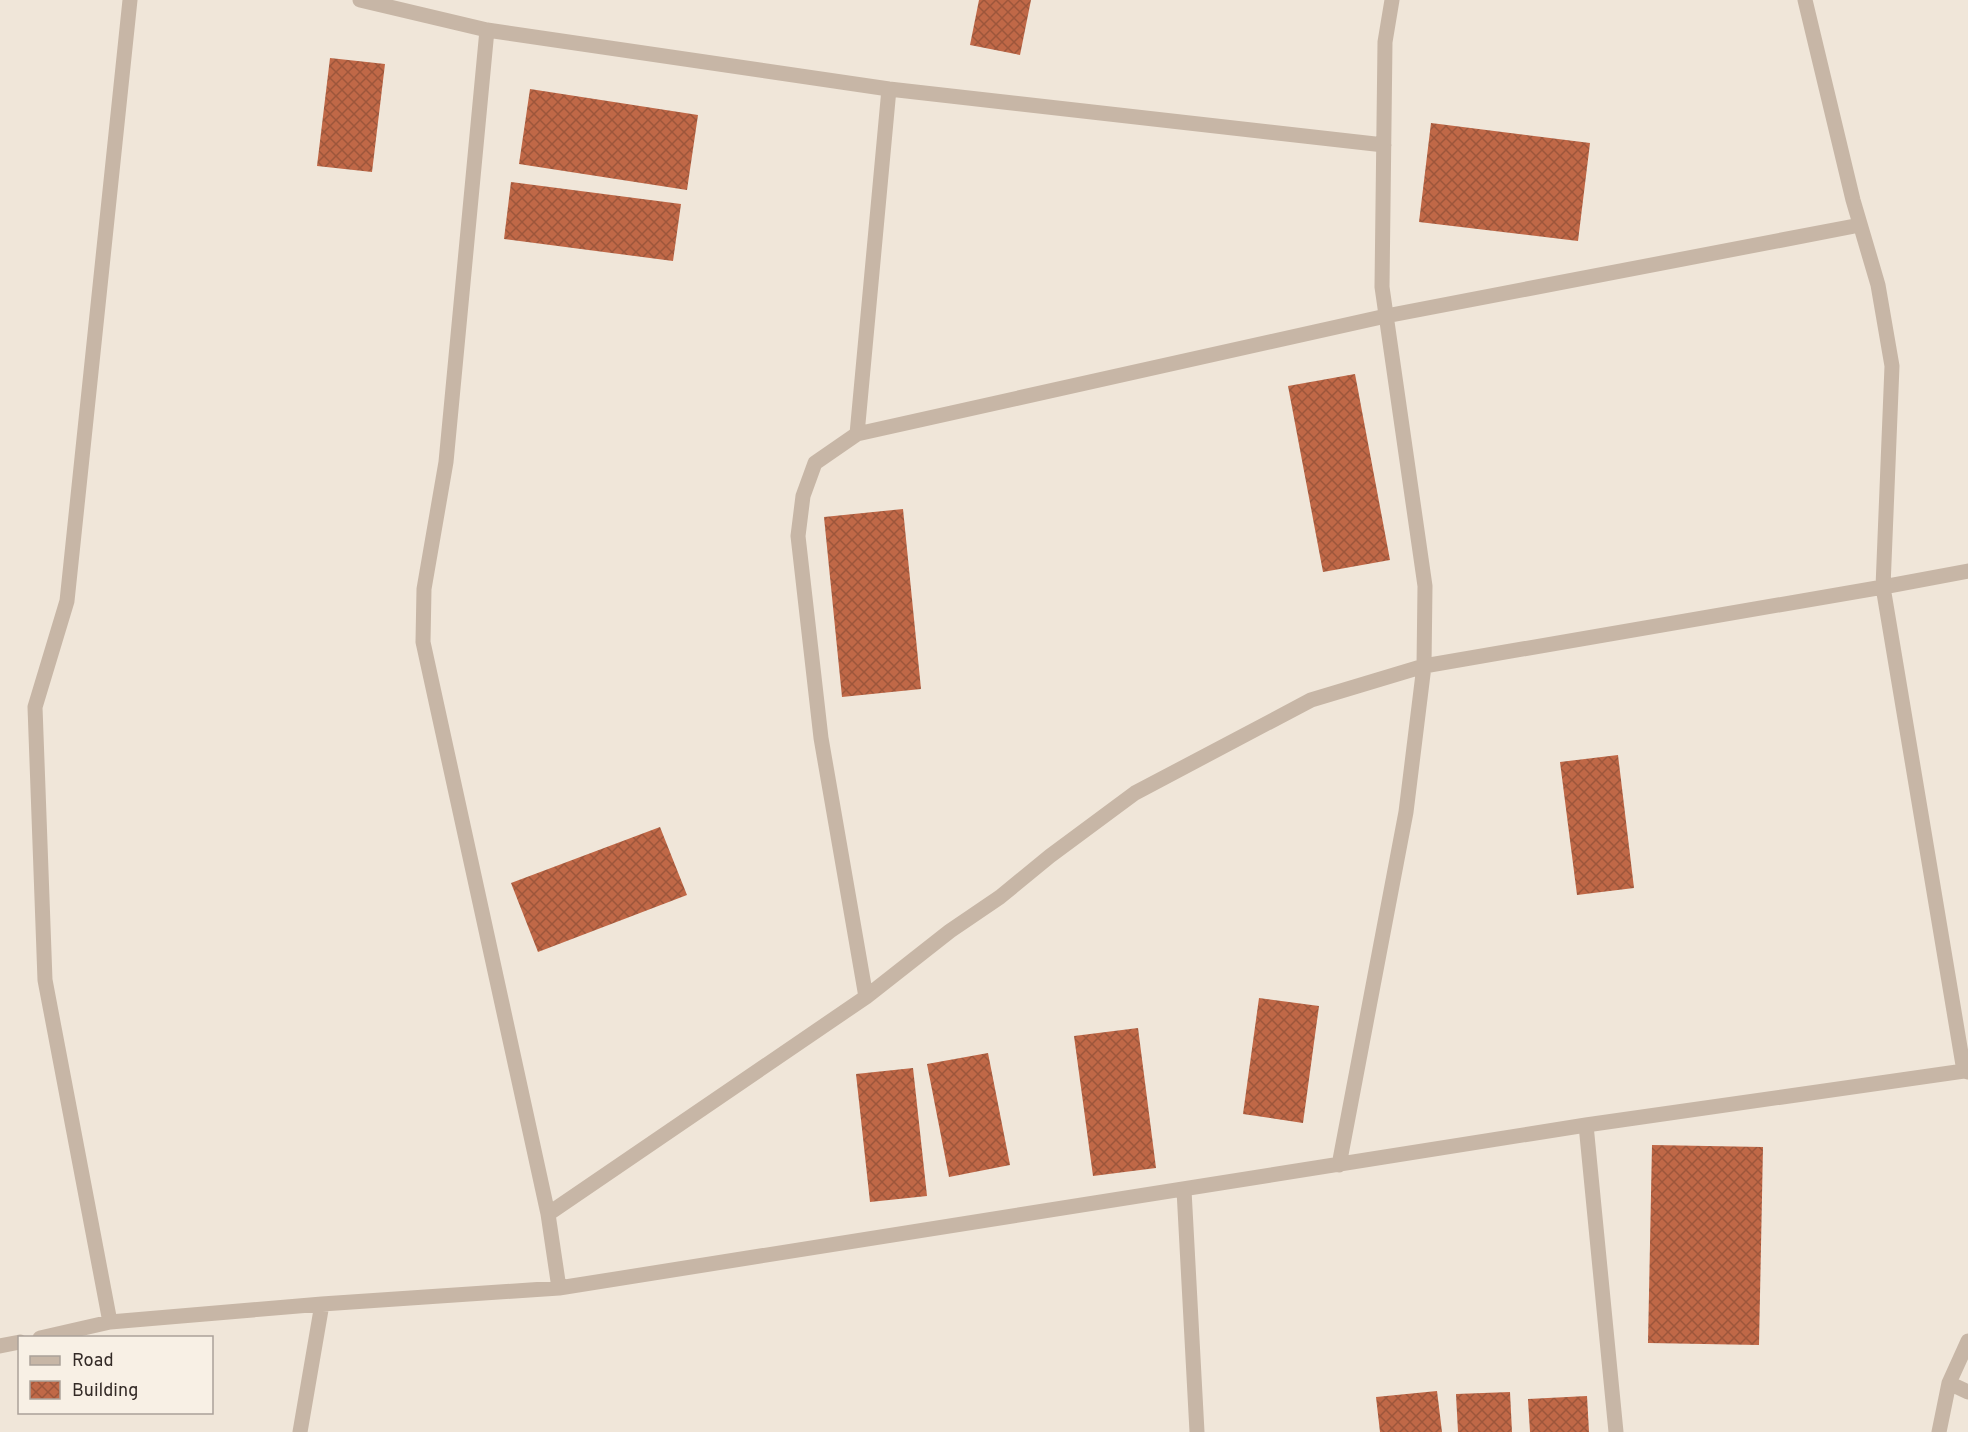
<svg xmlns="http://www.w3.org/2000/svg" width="1968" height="1432" font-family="Overpass,sans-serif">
  <defs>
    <pattern id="building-cross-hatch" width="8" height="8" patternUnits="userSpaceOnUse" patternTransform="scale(1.5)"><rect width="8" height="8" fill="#c06847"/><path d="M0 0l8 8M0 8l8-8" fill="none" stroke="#9d563b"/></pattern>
  </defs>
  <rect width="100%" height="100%" fill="#f0e6d9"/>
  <!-- building -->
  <path fill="url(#building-cross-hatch)" d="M979,0H1031L1020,55L970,45Z
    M330,58L385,64L372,172L317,166Z
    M530,89L698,115L687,190L519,164Z
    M1431,123L1590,143L1578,241L1419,222Z
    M511,182L681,204L673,261L504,239Z
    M1355,374L1390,560L1323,572L1288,386Z
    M903,509L921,689L842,697L824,517Z
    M1618,755L1634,888L1577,895L1560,762Z
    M660,827L687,895L538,952L511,883Z
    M1259,998L1319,1006L1303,1123L1243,1114Z
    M1138,1028L1156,1168L1093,1176L1074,1036Z
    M988,1053L1010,1165L949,1177L927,1064Z
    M913,1068L927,1196L870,1202L856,1074Z
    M1652,1145L1763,1147L1759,1345L1648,1343Z
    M1437,1391L1442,1432H1380L1376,1397Z
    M1510,1392L1512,1432H1458L1456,1394Z
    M1587,1396L1589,1432H1530L1528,1399Z"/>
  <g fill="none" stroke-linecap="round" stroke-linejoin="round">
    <!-- minor -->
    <path stroke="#c7b6a6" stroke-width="15" d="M360,0L487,30L889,89L1384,145
      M1805,0L1853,200L1878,285L1892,366L1883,587L1964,1071
      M487,30L446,462L424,589L423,642L548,1214L559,1288
      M857,434L889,89
      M866,997L821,738L798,536L803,496L815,463L857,434L1386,316L1860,225
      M1586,1125L1616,1432
      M1339,1165L1406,812L1424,666L1425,586L1382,287L1385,42L1392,0
      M1184,1190L1197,1432
      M548,1214L866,997L950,931L1000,897L1050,856L1135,793L1311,700L1424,666L1883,587L1968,571
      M110,1322L45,980L35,707L67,601L130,0
      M40,1338L110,1322L322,1304L559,1288L1586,1125L1964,1071L1968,1072
      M0,1346L20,1342
      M1949,1383L1968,1392
      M300,1432L322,1304
      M1939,1432L1949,1383L1968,1341"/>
  </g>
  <!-- legend -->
  <rect x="18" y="1336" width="195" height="78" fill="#f8f0e5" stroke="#aaa199" stroke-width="1.5"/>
  <rect x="30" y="1356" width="30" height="9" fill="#c7b6a6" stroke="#aaa199" stroke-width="1.5"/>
  <text x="72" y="1366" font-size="18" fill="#342b27">Road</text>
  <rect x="30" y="1381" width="30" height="18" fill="url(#building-cross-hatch)" stroke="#aaa199" stroke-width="1.5"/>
  <text x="72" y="1396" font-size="18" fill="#342b27">Building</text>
</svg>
